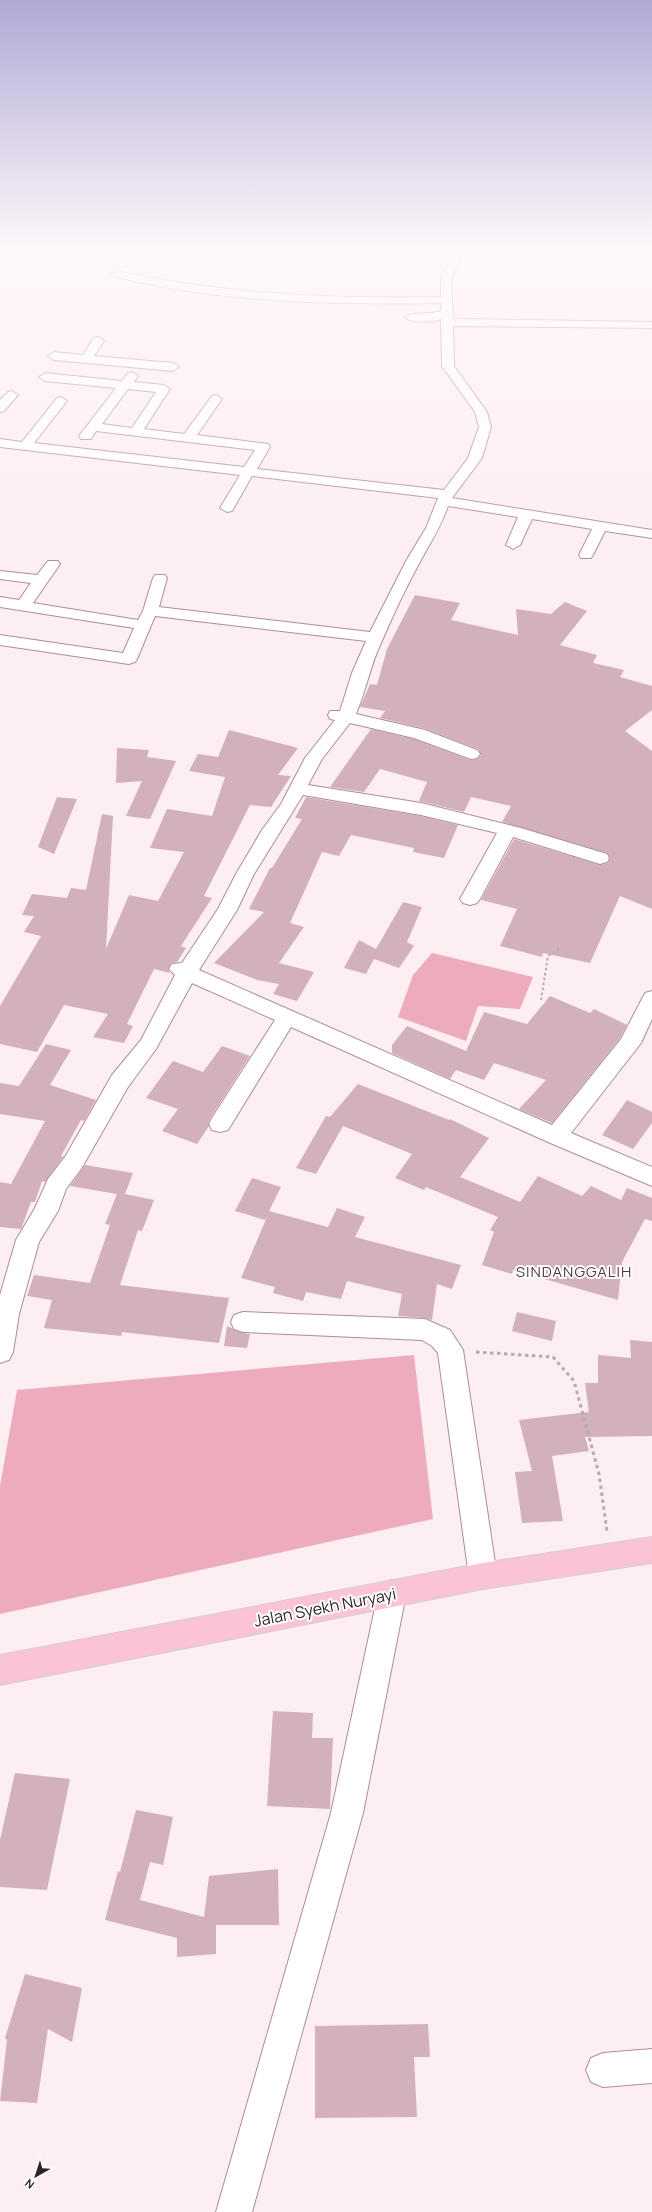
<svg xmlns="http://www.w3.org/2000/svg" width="652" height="2212" font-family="Manrope,sans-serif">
  <rect width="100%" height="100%" fill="#fdeef2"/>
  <!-- green -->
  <path fill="#ecacbe" d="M432,953L533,977L520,1009L478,1006L466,1041L398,1017L413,975Z
    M414,1355L433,1519L0,1614V1486L17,1390Z"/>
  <!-- building -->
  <path fill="#d3b1ba" d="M415,595L460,603L451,620L518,635L516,609L551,614L565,602L587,611L560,645L597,655L593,663L624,670L620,677L652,686V710L625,731L652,751V909L620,896L590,963L543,953L542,957L500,946L517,909L481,900L514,839L600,865L608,863L610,857L607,853L502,822L511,806L471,797L464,812L419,801L427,782L380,769L364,792L330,787L371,729L414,739L470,760L477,759L481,755L478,749L426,729L380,718L385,711L360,707L370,684L377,685L387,649Z
    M229,730L298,748L278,775L291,776L271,807L250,805L204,896L212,898L181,946L186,948L177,962L171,963L168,969L170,973L154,969L127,1024L133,1026L124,1043L93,1037L108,1014L64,1005L37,1052L0,1044V1006L41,936L24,932L34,916L22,915L32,894L67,898L71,888L86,890L102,814L113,816L106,949L129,895L158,901L184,852L150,848L167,809L212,816L225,777L189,771L198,754L218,757Z
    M117,748L149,750L147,757L176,761L150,819L126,816L142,781L116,783Z
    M57,797L77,799L54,854L38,847Z
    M306,797L421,816L458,825L444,858L413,852L414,848L351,835L339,856L322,852L290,923L304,927L279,963L314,972L297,1001L273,994L279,984L257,980L214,963L264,912L249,909L270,868H272L302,819L295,818Z
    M403,902L422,907L407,942L414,946L399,968L374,959L366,974L344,968L359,940L376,949Z
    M550,996L590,1013L594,1009L627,1025L620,1038L552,1123L519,1109L546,1080L494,1063L484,1080L456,1070L450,1079L392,1053V1045L407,1026L466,1051L484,1012L527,1024Z
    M46,1044L71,1050L50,1085L96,1100L84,1121L81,1120L61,1156H64L45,1182L42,1181L35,1202H31L21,1229L0,1227V1182L11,1184L45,1121L0,1114V1083L19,1086Z
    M222,1046L250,1056L211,1117L208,1123L209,1126L197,1144L162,1131L178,1109L146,1098L173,1061L203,1072Z
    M358,1084L449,1120L450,1119L489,1138L460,1177L520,1202L538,1176L582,1196L591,1186L621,1200L627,1188L652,1198V1221L645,1219L622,1262L618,1300L513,1270L512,1274L482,1265L494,1232L490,1230L498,1217L426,1187L424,1190L395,1178L412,1154L343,1126L316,1174L296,1168L326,1116L330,1117Z
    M627,1100L652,1112V1123L633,1149L602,1135Z
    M85,1165L133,1173L125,1194L154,1200L142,1231L138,1230L120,1285L229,1298L219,1343L122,1332L121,1336L44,1328L52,1300L27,1296L34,1275L90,1283L110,1225L105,1224L117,1194L70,1186Z
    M252,1178L281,1187L269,1211L328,1227L337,1208L365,1217L355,1237L461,1265L452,1289L437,1284L432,1320L425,1318L398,1316L402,1294L347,1281L341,1299L306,1292L303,1301L273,1293L275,1287L241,1278L267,1217L265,1220L235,1211Z
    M517,1312L556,1321L552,1341L512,1331Z
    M227,1326L243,1333L250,1334L247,1348L224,1346Z
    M630,1340L652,1342V1436L585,1437L589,1451L552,1456L563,1521L522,1523L515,1472L532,1471L519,1420L589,1412L585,1383H598V1355L631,1358Z
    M273,1711L313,1713L312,1738H333L330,1809L267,1806Z
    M15,1773L70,1779L47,1890L0,1887V1840Z
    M136,1810L173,1817L163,1865L150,1862L140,1900L204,1917L209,1876L278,1869L279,1925H216V1954L177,1957V1938L105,1920L118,1871L120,1872Z
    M25,1974L82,1988L72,2042L48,2029L37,2103L0,2101L7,2040L5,2038Z
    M428,2024L430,2057H414L417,2117L315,2118V2026Z"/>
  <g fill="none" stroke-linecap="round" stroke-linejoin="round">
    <defs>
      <path id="minor" d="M455,248H465L451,279L453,319L652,322V328L453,326L454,366L487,412L491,427L482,458L452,498L652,530V538L605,531L593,555L591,558H581L579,555L592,529L532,519L520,545L513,549L506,545L518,517L448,506C441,526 431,542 421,560C406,587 393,615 381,643C370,666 366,691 356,714L425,730L477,750L480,754L477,758L471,759L414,738L350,723L322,759L308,785L421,803L521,828L607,854L609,858L607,862L600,864L513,837L480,899L477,903L470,905L463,903L460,899L497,833L421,815L303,795L254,874L237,910L199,970L552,1125L621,1039L645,993L652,991V1019L641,1043L571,1133L652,1167V1186L548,1142L291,1027L228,1130L220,1132L212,1130L209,1124L212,1118L275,1020L192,983L156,1049L128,1087L81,1169L66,1189L58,1211L39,1242L19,1314L13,1352L9,1360L0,1363V1295L16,1240L35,1208L48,1179L65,1157L112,1075L141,1040L175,975L169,969L172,964L182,963L218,909L236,874L262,830L281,804L305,758L335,720L330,719L328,715L330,711H340L352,673L366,641L155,616L137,659L135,662L129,664L0,645V635L123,653L134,628L0,607V597L19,600L31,583L0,579V571L37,575L48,561H58L60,564L33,603L138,620L143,611L153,578L155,575H165L167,578L159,607L370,632L406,561L426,528L438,498L252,476L232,511L227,512L220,508L240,475L0,447V439L22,442L57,398L61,397L67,401L34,443L244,467L255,450L96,431L91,439H81L79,436L116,388L45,381L39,377L45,373L122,381L128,373L132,372L138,376L134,382L164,385L170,389L144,429L184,434L212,396L216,395L222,399L197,435L268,444L270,447L257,469L444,490L468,458L479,427L475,412L442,366L441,319C433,322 411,324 405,317C410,312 431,315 441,311V303C331,305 219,303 112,276L111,274L116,271C224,294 331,299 441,297V279ZM128,389L156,392L132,428L102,424Z
        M593,248H603L599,255L595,256L590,253Z
        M98,337L104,341L94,356L173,363L179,367L173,371L54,360L48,356L54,352L83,355L94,338Z
        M12,391L18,395L4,411L0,412V400L8,392Z
        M243,1312L425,1319L450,1330L463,1350L497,1576L493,1586L483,1589L473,1586L469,1576L438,1353L432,1346L422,1340L243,1332L234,1329L231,1322L234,1315Z
        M392,1580L402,1584L406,1594L363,1813L252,2212H216L331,1813L378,1594L382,1584Z
        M652,2049V2083L603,2087L591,2082L586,2070L591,2058L603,2053Z"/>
      <path id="major" d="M652,1537V1563L483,1589L0,1685V1655L483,1563Z"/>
    </defs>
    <!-- minor casing -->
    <use href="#minor" stroke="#ae8d96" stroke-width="2"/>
    <!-- major casing -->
    <use href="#major" stroke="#d1cfcf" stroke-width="2"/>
    <!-- path-far1 -->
    <path stroke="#b8aaae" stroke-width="2" stroke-dasharray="2.5 2.5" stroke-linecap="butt" d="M541,1000L548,956L559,949"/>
    <!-- path -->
    <path stroke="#b8aaae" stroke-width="3" stroke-dasharray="3.5 3.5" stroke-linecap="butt" d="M476,1352L553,1357L574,1381L599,1474L607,1531"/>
    <!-- minor -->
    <use href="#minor" fill="#fff" fill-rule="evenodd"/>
    <!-- major -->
    <use href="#major" fill="#fbc4d4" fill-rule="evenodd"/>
  </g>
  <!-- sky -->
  <linearGradient id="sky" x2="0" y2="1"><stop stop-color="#b0a9d5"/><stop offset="0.45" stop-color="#fef7f9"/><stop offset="1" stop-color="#fef7f9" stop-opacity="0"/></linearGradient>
  <rect width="652" height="557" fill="url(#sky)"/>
  <g text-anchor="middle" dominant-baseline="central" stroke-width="4" stroke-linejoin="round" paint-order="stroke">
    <!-- quarter labels -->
    <g font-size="15" letter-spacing="1" fill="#563a42" stroke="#fff">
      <text x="574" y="1271">SINDANGGALIH</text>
    </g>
    <!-- near-street labels -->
    <g font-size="16" fill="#302327" stroke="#fff">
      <text transform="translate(325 1607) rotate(-11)">Jalan Syekh Nuryayi</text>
    </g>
  </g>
  <!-- north arrow -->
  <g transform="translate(36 2176) rotate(219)" stroke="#ffffff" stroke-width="3" paint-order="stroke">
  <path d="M0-3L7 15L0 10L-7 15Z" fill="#302327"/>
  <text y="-6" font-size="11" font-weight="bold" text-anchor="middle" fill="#302327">N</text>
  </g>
</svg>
